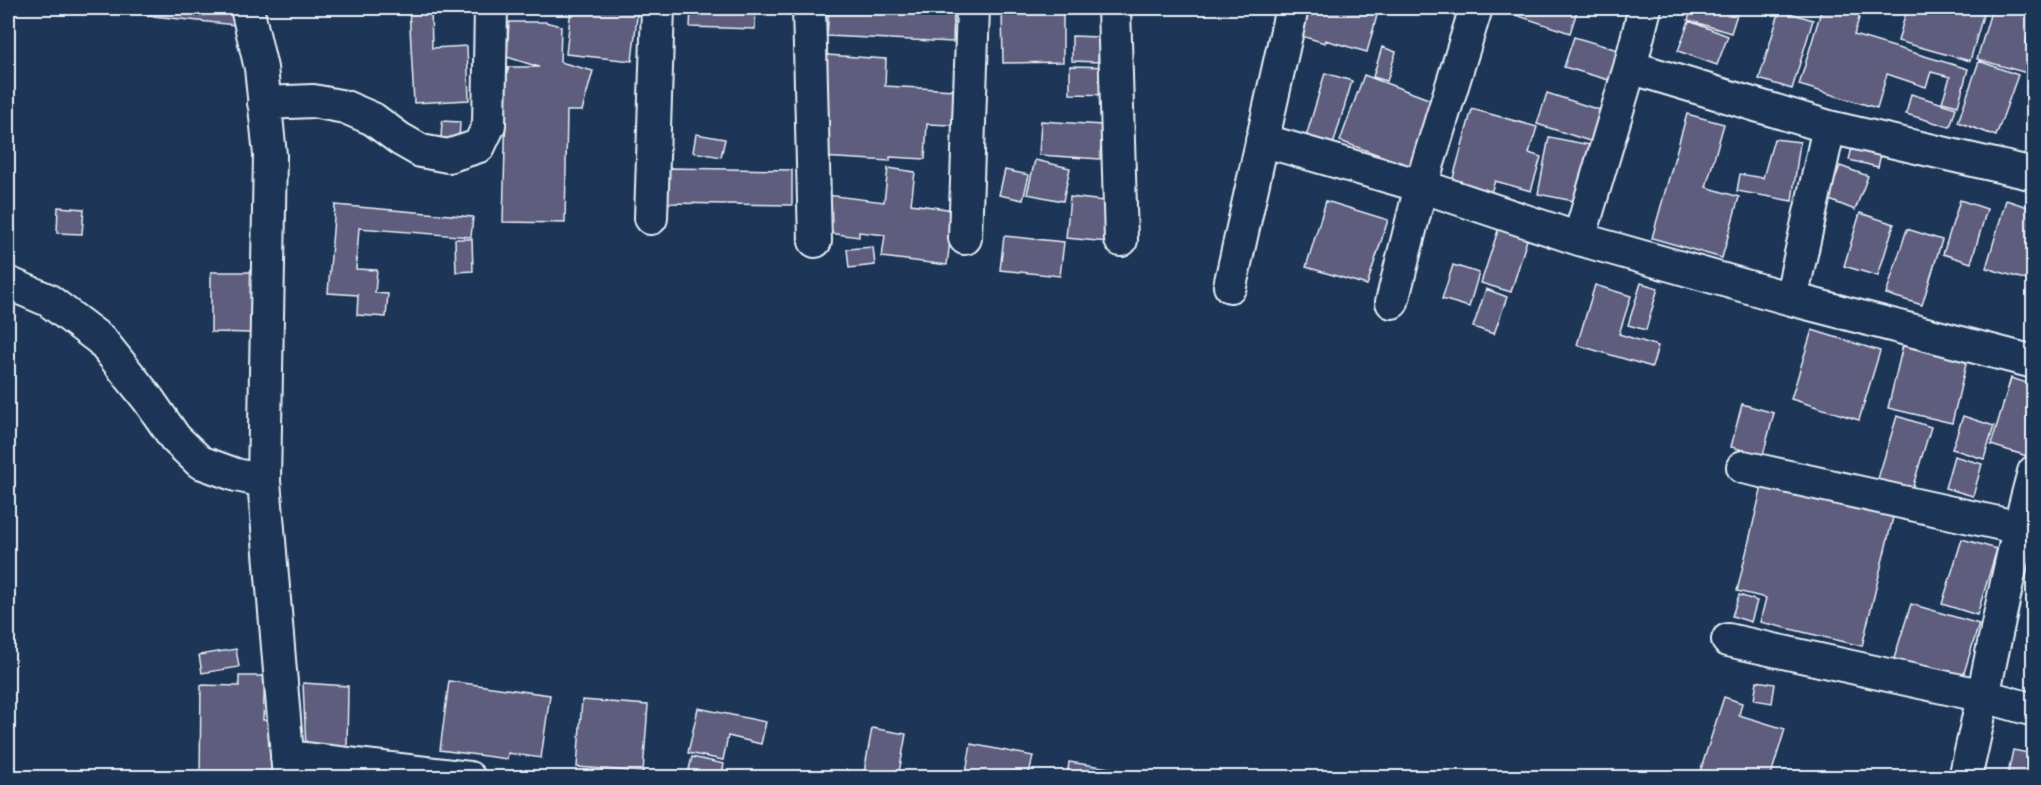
<svg xmlns="http://www.w3.org/2000/svg" width="2041" height="785" font-family="Mali,sans-serif">
  <rect width="100%" height="100%" fill="#1d3557"/>
  <filter id="ink" filterUnits="userSpaceOnUse"><feTurbulence type="fractalNoise" baseFrequency=".0167" numOctaves="2"/><feDisplacementMap in="SourceGraphic" scale="12" xChannelSelector="R" yChannelSelector="G"/><feConvolveMatrix kernelMatrix="1 2 1 2 8 2 1 2 1" color-interpolation-filters="sRGB"/></filter>
  <g filter="url(#ink)">
    <!-- building -->
    <path fill="#5f5d7d" stroke="#e8f1f8" stroke-width="1.5" d="M145,8H237L235,25L144,15Z
      M409,8H431L432,48L467,46L469,100L414,103Z
      M571,8H638L632,61L566,54Z
      M691,8H756L755,29L690,27Z
      M829,8H954L953,42L827,36Z
      M1002,8H1063V62L1003,63Z
      M1306,8H1379L1367,52L1325,40V43L1298,35Z
      M1502,8H1578L1570,33L1501,10Z
      M1692,8H1739L1731,33L1688,20Z
      M1822,8H1862L1854,35L1968,69L1958,106L1942,102L1950,77L1931,72L1926,87L1887,74L1877,108L1799,85Z
      M1907,8H1985L1970,61L1898,41Z
      M1992,8H2034V18L2026,44L2034,46V75L1977,59Z
      M1780,10L1813,20L1792,89L1759,79Z
      M1689,21L1728,36L1717,65L1678,51Z
      M509,22H545L561,26L560,62L593,71L582,111H567L565,223L503,222L507,73L509,67H539L507,57Z
      M1072,36L1099,37L1098,62L1072,61Z
      M1574,37L1628,53L1619,83L1564,67Z
      M1382,47L1396,52L1387,81L1373,77Z
      M827,55L886,59L885,86L954,90L952,125L927,124L925,159L890,157V161L821,157Z
      M1979,61L2018,75L1996,136L1958,122Z
      M1070,66L1114,67V95L1070,94Z
      M1325,73L1352,81L1333,145L1306,137Z
      M1364,75L1434,101L1410,166L1340,141Z
      M1547,93L1609,113L1599,144L1537,124Z
      M1911,94L1956,108L1950,127L1906,114Z
      M1472,109L1537,127L1529,153L1541,157L1531,191L1495,181L1491,192L1452,182Z
      M1687,114L1724,124L1706,187L1739,197L1722,258L1652,238Z
      M442,121L460,122L459,139L441,138Z
      M1041,121L1102,125L1100,159L1039,155Z
      M696,134L725,139L721,157L693,152Z
      M1549,137L1595,146L1584,203L1538,194Z
      M1774,139L1800,142L1792,201L1737,191L1740,174L1763,178Z
      M1853,143L1882,150L1878,167L1849,160Z
      M1035,160L1070,168L1063,201L1027,194Z
      M1840,166L1868,176L1855,210L1827,199Z
      M669,168L792,170V205L668,203Z
      M888,168L915,172L911,204L954,210L947,265L882,257L885,235L859,232V237L822,232L827,195L884,202Z
      M1005,170L1029,175L1023,200L999,195Z
      M1070,197L1112,202L1108,242L1066,238Z
      M1960,200L1987,209L1971,263L1943,254Z
      M2006,200L2034,209V282L1986,268Z
      M1326,201L1388,220L1367,285L1306,267Z
      M335,205L473,217L471,237L359,228L356,269L377,270L375,293L388,294L386,317L357,315L358,295L328,293Z
      M58,207L84,209L82,234L57,233Z
      M1860,213L1894,224L1878,276L1844,266Z
      M1501,221L1530,230L1511,292L1481,283Z
      M1907,229L1942,240L1922,305L1886,294Z
      M1004,236L1064,242L1060,276L1000,270Z
      M455,239H472L473,271L456,272Z
      M873,247L875,265L849,268L847,249Z
      M1453,265L1479,273L1469,307L1442,299Z
      M211,272H252L251,333L211,332Z
      M1641,283L1658,288L1646,330L1628,325Z
      M1595,285L1631,296L1619,334L1658,346L1652,367L1577,345Z
      M1486,289L1507,297L1494,334L1473,327Z
      M1812,330L1880,351L1859,420L1791,399Z
      M1904,341L1968,356L1952,423L1888,408Z
      M2011,378L2034,385V446L2030,457L1991,445Z
      M1742,404L1774,413L1763,455L1731,447Z
      M1897,416L1931,427L1911,492L1877,482Z
      M1963,416L1994,426L1984,459L1952,449Z
      M1954,456L1982,464L1973,496L1945,488Z
      M1763,482L1894,513L1862,646L1760,622L1766,598L1737,591Z
      M1962,539L1997,549L1977,615L1942,604Z
      M1739,595L1757,601L1751,622L1732,616Z
      M1911,604L1979,624L1960,686L1892,665Z
      M236,649L239,667L202,673L199,655Z
      M239,676H265L263,720H278L277,778H200L201,685L239,686Z
      M449,681L550,695L541,758L508,753L507,759L440,750Z
      M1757,681L1775,684L1772,703L1754,700Z
      M303,683L348,686L347,750L306,749Z
      M1724,697L1742,703L1739,715L1785,729L1770,778H1698Z
      M582,700L648,705L643,772L577,767Z
      M698,708L766,722L761,744L728,736L723,760L688,753Z
      M872,728L906,734L898,778H863Z
      M971,744L1033,756L1028,778L1014,775V778H965Z
      M2013,750L2034,754V778H2007Z
      M692,757L724,764L721,778H687Z
      M1069,762L1135,772L1134,778H1067Z"/>
    <g fill="none" stroke-linecap="round" stroke-linejoin="round">
      <defs>
        <path id="minor" d="M247,8L261,68L270,155L264,481L289,778
          M809,8L815,241
          M1114,8L1121,240
          M1630,67L1829,127L2034,174
          M264,103L313,101L345,107L373,119L400,139L421,151L448,156L479,146L489,125L491,8
          M1262,140L1421,186L1579,239L1791,299L2034,362
          M651,218L658,8
          M965,238L973,8
          M1579,239L1630,67L1645,8
          M8,283L48,300L101,340L148,399L175,438L200,462L236,475L264,481
          M1230,286L1292,8
          M1791,299L1829,127
          M1392,302L1421,186L1476,8
          M1743,467L2034,531
          M1728,640L1984,696L2034,710
          M287,757L469,778
          M1965,778C1989,676 2006,573 2034,472"/>
      </defs>
      <!-- minor casing -->
      <use href="#minor" stroke="#e8f1f8" stroke-width="36"/>
      <!-- minor -->
      <use href="#minor" stroke="#1d3557" stroke-width="32"/>
    </g>
  </g>
  <!-- margin -->
  <rect width="2041" height="785" fill="none" stroke="#1d3557" stroke-width="30"/>
  <rect x="15" y="15" width="2011" height="755" fill="none" stroke="#e8f1f8" stroke-width="2" filter="url(#ink)"/>
</svg>
